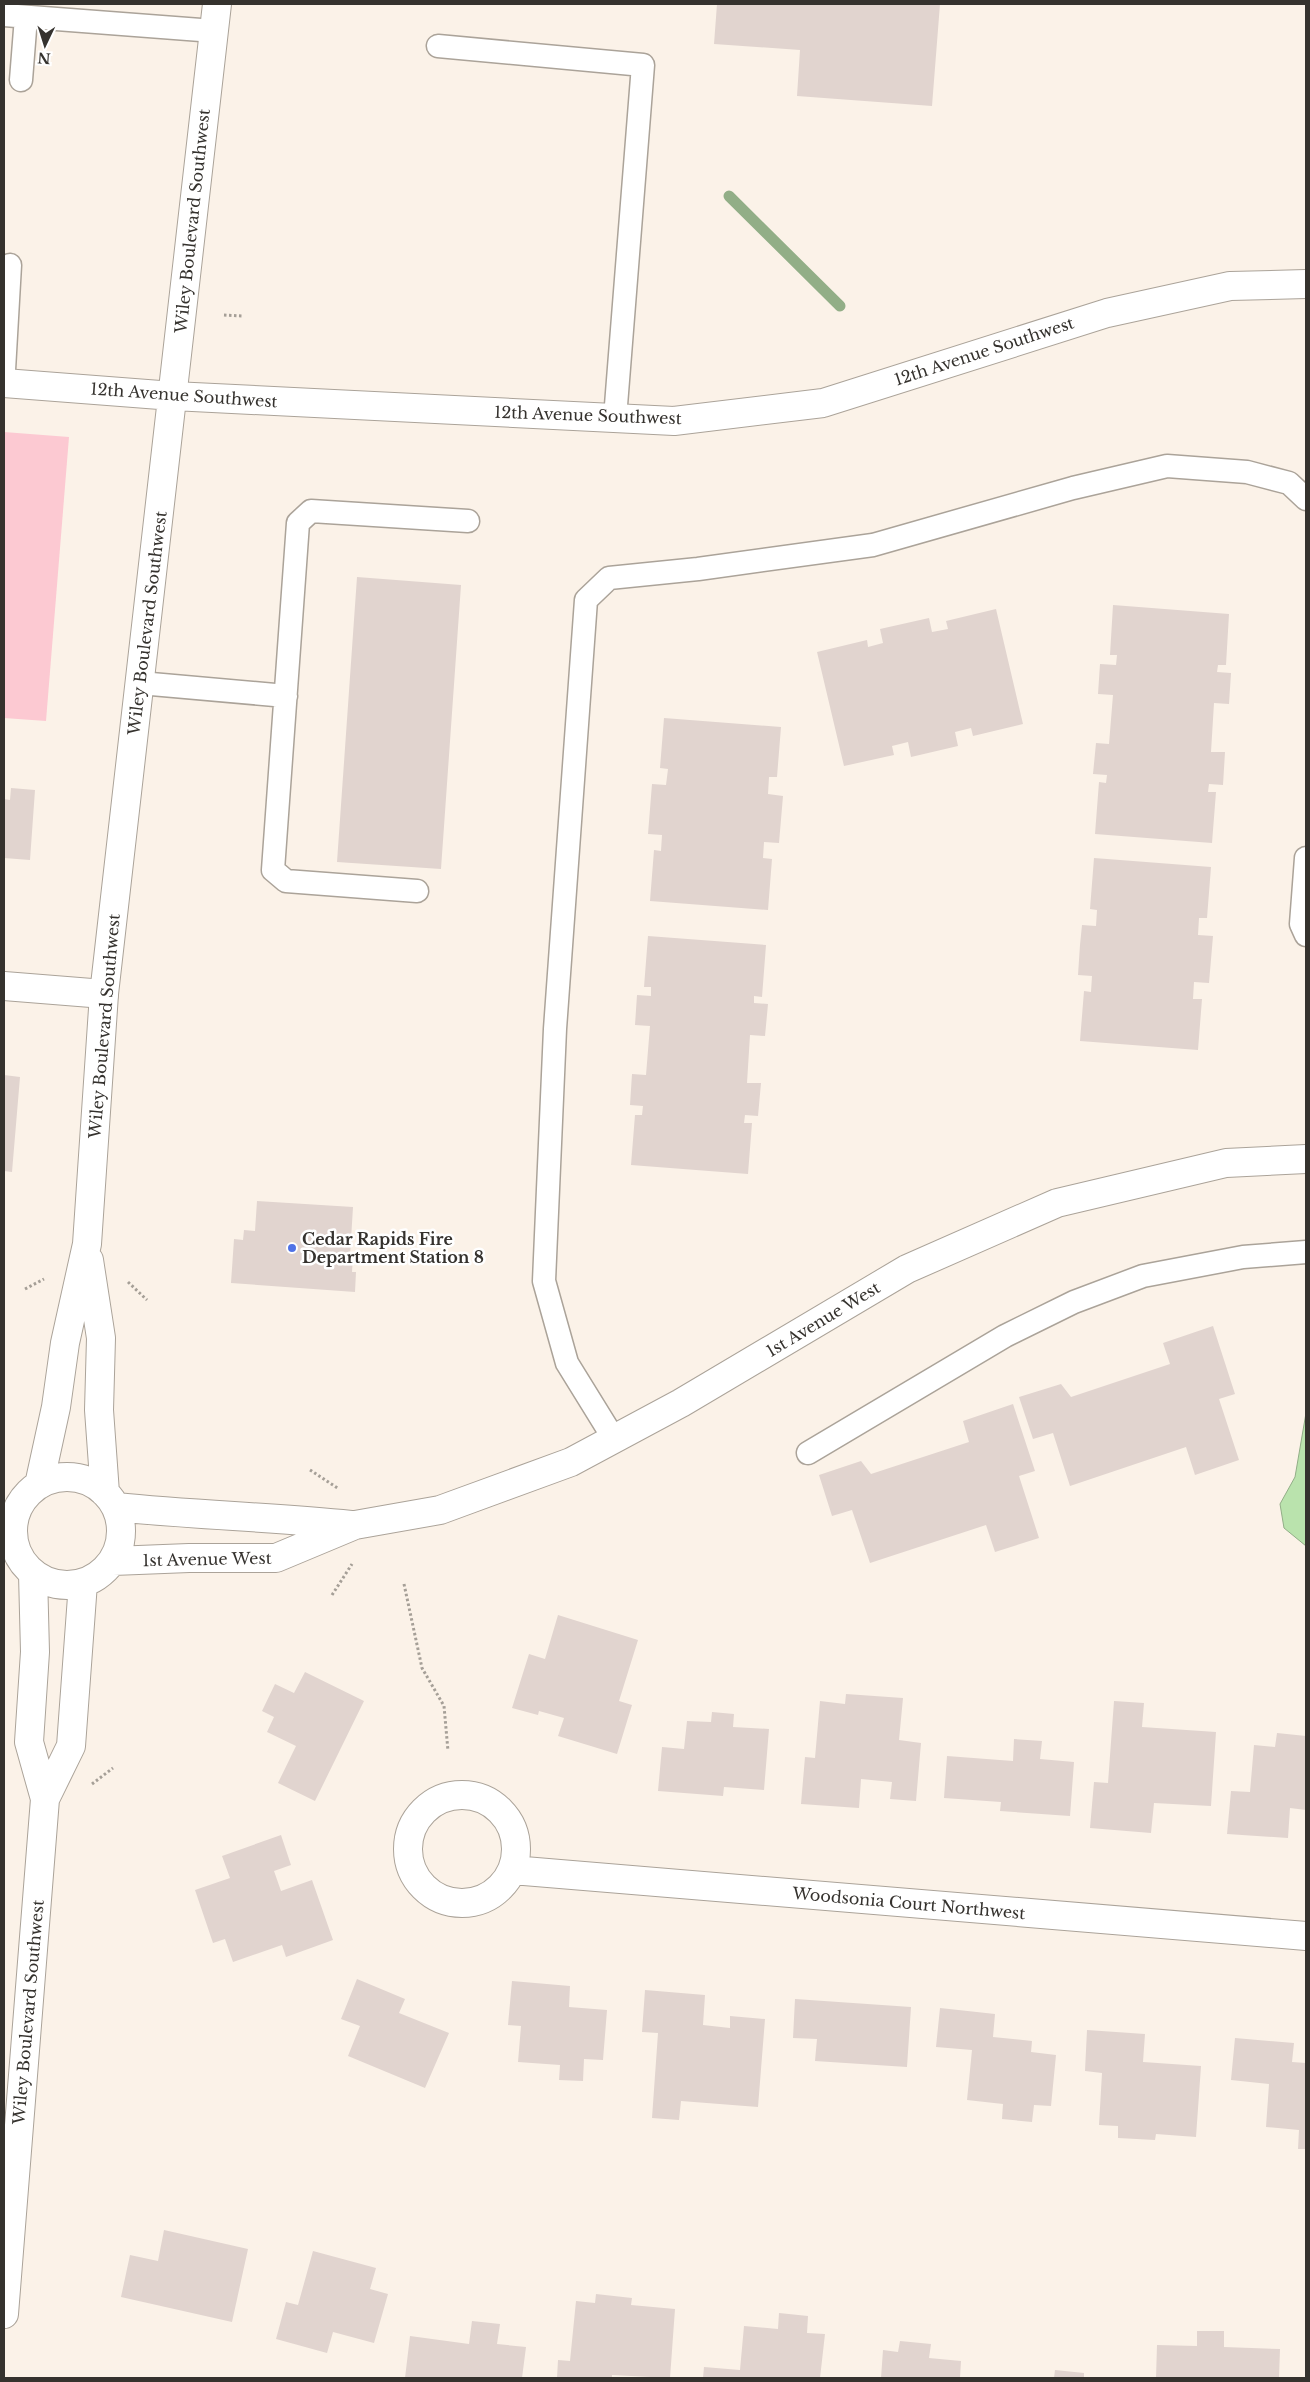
<svg xmlns="http://www.w3.org/2000/svg" width="1310" height="2382" font-family="'Libre Baskerville',serif">
  <rect width="100%" height="100%" fill="#fbf2e8"/>
  <!-- green -->
  <path fill="#fcc9d2" d="M4,432L69,437L46,721L4,718Z"/>
  <!-- water -->
  <path fill="#bae3ad" stroke="#92ae87" d="M1306,1413V1546L1284,1528L1280,1504L1295,1477Z"/>
  <g fill="none" stroke-linecap="round" stroke-linejoin="round">
    <!-- stream -->
    <path stroke="#92ae87" stroke-width="11" d="M729,196L840,306"/>
  </g>
  <!-- building -->
  <path fill="#e1d4cf" d="M717,4H940L932,106L797,96L800,50L714,44Z
    M357,577L461,585L441,869L337,862Z
    M1113,605L1229,614L1226,665H1218L1217,672L1231,673L1229,704L1214,703L1211,752H1225L1223,785L1209,784L1208,792H1216L1212,843L1095,834L1099,782L1106,783L1107,775L1093,774L1096,743L1109,744L1113,695L1098,694L1100,664L1116,665L1117,655H1110Z
    M996,609L1023,724L973,736L971,728L955,732L958,746L911,757L908,742L892,746L894,755L844,766L817,652L867,640L868,647L883,643L880,629L929,618L932,632L948,629L946,621Z
    M664,718L781,727L777,777H769L768,794L783,796L779,843L764,842L763,858L772,859L768,910L650,901L654,850L661,851L662,835L648,834L652,784L666,785L668,769L660,768Z
    M11,788L35,790L30,860L4,858V799L10,800Z
    M1094,858L1211,867L1207,918H1199L1198,935L1213,936L1209,983L1194,982L1193,999H1202L1198,1050L1080,1041L1084,991L1091,992L1092,976L1078,975L1080,945L1082,925L1096,926L1097,910L1090,909Z
    M648,936L766,945L762,997L754,996V1003L768,1004L765,1036L750,1035L747,1083H761L758,1116L745,1115L744,1123H752L748,1174L631,1165L635,1115H642L643,1106L630,1105L632,1074L646,1075L650,1026L635,1025L637,995L651,996V987H644Z
    M4,1075L20,1077L12,1172L4,1171Z
    M257,1201L353,1207L350,1256H353L352,1272H356L355,1292L231,1283L234,1239L243,1240L244,1230L255,1231Z
    M1213,1326L1235,1394L1219,1399L1239,1460L1195,1475L1186,1447L1070,1486L1053,1433L1033,1439L1019,1397L1061,1384L1071,1397L1170,1364L1163,1343Z
    M1013,1404L1035,1471L1019,1476L1039,1538L995,1552L986,1525L870,1563L852,1510L832,1516L819,1475L861,1461L871,1474L969,1442L963,1421Z
    M558,1615L638,1640L619,1701L632,1705L617,1754L558,1736L564,1718L539,1711L538,1715L512,1708L529,1654L545,1659Z
    M305,1672L364,1701L315,1801L278,1783L296,1746L267,1732L274,1717L262,1711L275,1684L294,1693Z
    M846,1694L903,1698L899,1740L921,1743L916,1801L890,1799L892,1782L861,1779L859,1808L801,1804L805,1757L815,1758L820,1701L845,1704Z
    M1114,1701L1144,1703L1142,1727L1216,1732L1211,1806L1154,1803L1151,1833L1090,1828L1094,1782L1108,1783Z
    M712,1712L734,1714L733,1727L769,1729L764,1790L724,1787L723,1796L658,1791L662,1747L684,1749L687,1721L711,1722Z
    M1277,1733L1306,1736V1810L1290,1808L1288,1838L1227,1834L1231,1791L1250,1792L1254,1745L1275,1747Z
    M1014,1739L1042,1741L1040,1759L1074,1762L1070,1816L1000,1811L1001,1802L944,1798L947,1756L1013,1761Z
    M281,1835L291,1865L274,1871L281,1891L312,1880L333,1940L286,1957L282,1945L233,1962L225,1939L213,1943L195,1890L230,1878L222,1856Z
    M357,1979L405,1999L399,2013L449,2033L425,2088L348,2056L360,2026L341,2019Z
    M512,1981L570,1986L569,2007L607,2010L603,2060L584,2059L583,2081L559,2080L560,2065L518,2062L521,2026L508,2025Z
    M645,1990L705,1995L703,2025L730,2028V2016L765,2019L758,2107L681,2101L679,2120L652,2118L658,2033L642,2032Z
    M795,1999L911,2007L907,2067L815,2061L817,2039L793,2038Z
    M940,2008L995,2014L993,2037L1032,2041L1031,2052L1056,2055L1051,2106L1034,2105L1032,2122L1002,2119L1003,2104L967,2100L972,2050L936,2047Z
    M1087,2030L1145,2034L1143,2062L1201,2066L1196,2137L1156,2134L1155,2140L1118,2138V2126L1099,2125L1102,2073L1085,2071Z
    M1235,2038L1294,2043L1292,2062L1306,2063V2149H1298L1299,2130L1266,2127L1269,2084L1231,2080Z
    M164,2230L248,2249L232,2322L121,2297L130,2255L158,2261Z
    M313,2251L376,2268L370,2289L388,2294L374,2343L333,2332L327,2353L276,2339L286,2302L298,2305Z
    M596,2294L632,2298L631,2305L675,2309L670,2378L612,2375V2378H557L558,2360L570,2361L576,2301L595,2303Z
    M779,2313L808,2316L807,2333L825,2334L820,2378H703L704,2367L740,2370L744,2326L778,2329Z
    M472,2321L500,2324L497,2344L526,2347L522,2378H405L410,2336L469,2344Z
    M1197,2331H1224V2347L1280,2349L1279,2378H1156L1157,2345L1197,2346Z
    M900,2341L931,2344L929,2358L961,2361L960,2378H881L883,2350L898,2352Z
    M1055,2370L1084,2373V2378H1054Z"/>
  <g fill="none" stroke-linecap="round" stroke-linejoin="round">
    <defs>
      <path id="service" d="M4,15L214,31
        M438,46L643,65L615,418
        M21,80L26,17
        M4,370L10,265
        M140,683L286,696
        M1306,858L1301,924L1306,935
        M417,891L286,881L273,870L298,523L311,511L468,521
        M614,1439L567,1363L544,1281L555,1029L586,600L609,578L698,569L873,545L1073,488L1167,466L1247,472L1289,483L1306,499
        M808,1453L1005,1336L1074,1302L1143,1276L1243,1257L1306,1252"/>
      <path id="minor" d="M4,986L104,994
        M408 1849a54 54 0 1 1 108 0a54 54 0 1 1-108 0Z
        M512,1870L1306,1936"/>
      <path id="tertiary" d="M4,383L173,396L674,421L823,403L1107,313L1230,286L1306,284
        M89,1260L101,1338L99,1410L105,1493
        M13 1531a54 54 0 1 1 108 0a54 54 0 1 1-108 0Z
        M39,1485L56,1407L65,1343L87,1244L104,994L217,4
        M116,1507C194,1515 272,1517 351,1525
        M113,1561L189,1558H276L355,1525L440,1510L571,1462L681,1403L907,1269L1057,1203L1226,1163L1306,1159
        M45,1799L71,1746L83,1583
        M4,2314L45,1799L29,1742L35,1652L33,1574"/>
    </defs>
    <!-- service casing -->
    <use href="#service" stroke="#aba399" stroke-width="25"/>
    <!-- minor casing -->
    <use href="#minor" stroke="#aba399" stroke-width="30"/>
    <!-- tertiary casing -->
    <use href="#tertiary" stroke="#aba399" stroke-width="30"/>
    <!-- path -->
    <path stroke="#a59f97" stroke-width="3" stroke-dasharray="2.5 2.5" stroke-linecap="butt" d="M224,315L243,316
      M128,1282L147,1300
      M25,1289L44,1279
      M310,1470L339,1489
      M404,1584L422,1668L444,1706L448,1751
      M332,1595L352,1564
      M92,1784L113,1768"/>
    <!-- service -->
    <use href="#service" stroke="#fff" stroke-width="22"/>
    <!-- minor -->
    <use href="#minor" stroke="#fff" stroke-width="28"/>
    <!-- tertiary -->
    <use href="#tertiary" stroke="#fff" stroke-width="28"/>
  </g>
  <!-- markers -->
  <circle fill="#4f72e6" stroke="#fff" stroke-width="2" cx="292" cy="1248" r="5"/>
  <g text-anchor="middle" dominant-baseline="central" stroke-width="5" stroke-linejoin="round" paint-order="stroke">
    <!-- street labels -->
    <g font-size="16" fill="#35322e" stroke="#fff">
      <text transform="translate(192 221) rotate(-84)">Wiley Boulevard Southwest</text>
      <text transform="translate(984 351) rotate(-18)">12th Avenue Southwest</text>
      <text transform="translate(184 395) rotate(4)">12th Avenue Southwest</text>
      <text transform="translate(588 415) rotate(2)">12th Avenue Southwest</text>
      <text transform="translate(147 623) rotate(-83)">Wiley Boulevard Southwest</text>
      <text transform="translate(104 1026) rotate(-85)">Wiley Boulevard Southwest</text>
      <text transform="translate(823 1319) rotate(-31)">1st Avenue West</text>
      <text transform="translate(207 1559) rotate(-1)">1st Avenue West</text>
      <text transform="translate(909 1903) rotate(5)">Woodsonia Court Northwest</text>
      <text transform="translate(28 2012) rotate(-85)">Wiley Boulevard Southwest</text>
    </g>
    <!-- poi labels -->
    <g font-size="16" font-weight="bold" fill="#35322e" stroke="#fff" text-anchor="start">
      <text x="302" y="1239">Cedar Rapids Fire<tspan x="302" dy="18">Department Station 8</tspan></text>
    </g>
  </g>
  <!-- border -->
  <rect width="1310" height="2382" fill="none" stroke="#35322e" stroke-width="10"/>
  <!-- north arrow -->
  <g transform="translate(45 45) rotate(184)" stroke="#ffffff" stroke-width="4" paint-order="stroke">
  <path d="M0-4L9 19L0 12L-9 19Z" fill="#35322e"/>
  <text y="-8" font-size="14" font-weight="bold" text-anchor="middle" fill="#35322e">N</text>
  </g>
</svg>
